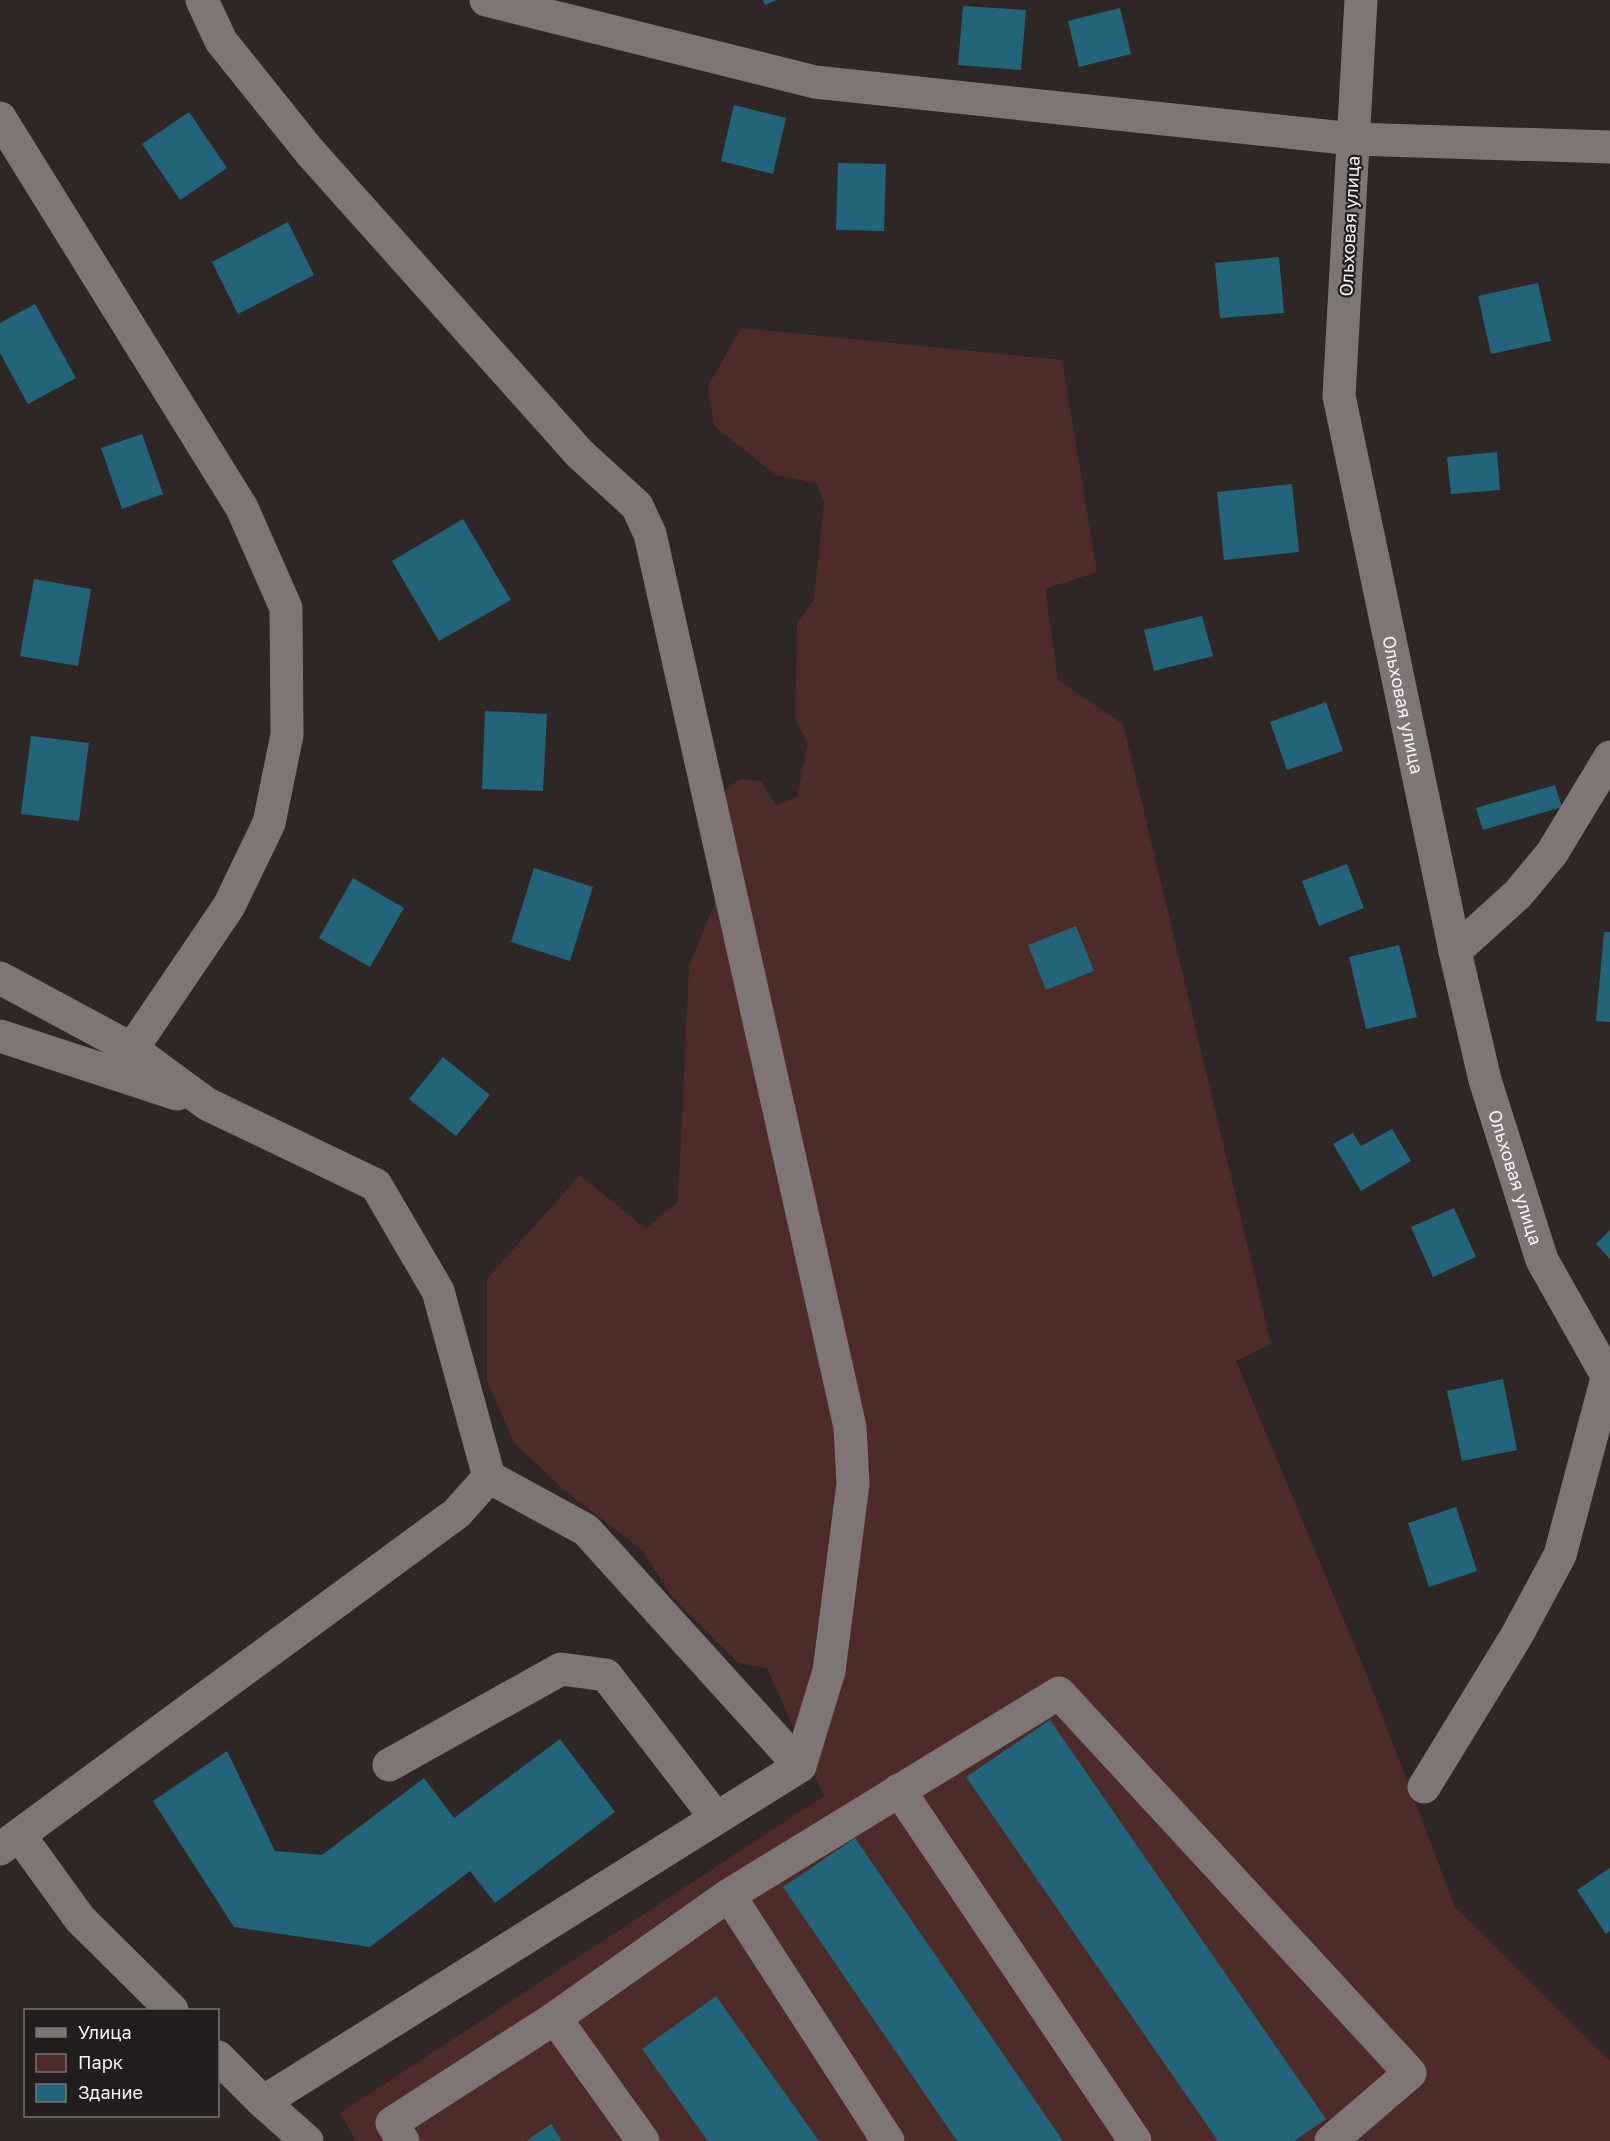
<svg xmlns="http://www.w3.org/2000/svg" width="1610" height="2141" font-family="'Golos Text',sans-serif">
  <rect width="100%" height="100%" fill="#2e2726"/>
  <!-- green -->
  <path fill="#4c2b28" d="M741,328L1062,360L1097,572L1045,589L1058,680L1123,724L1271,1344L1236,1361L1366,1673L1455,1907L1610,2061V2141H356L340,2113L824,1796L767,1668L738,1663L672,1597L642,1550L563,1489L514,1443L487,1381V1279L580,1175L646,1229L678,1201L689,966L727,873L722,794L739,779L761,781L776,805L797,797L808,743L795,720L797,624L814,599L824,502L816,483L776,475L714,426L708,386Z"/>
  <!-- building -->
  <path fill="#22657a" d="M763,0H777L765,5Z
    M963,6L1026,10L1021,70L958,65Z
    M1120,8L1131,54L1079,67L1068,21Z
    M734,105L786,118L773,174L721,161Z
    M189,112L227,168L180,200L142,144Z
    M838,163L886,164L884,231L836,230Z
    M288,222L314,275L238,314L212,262Z
    M1279,257L1284,313L1220,318L1215,263Z
    M1538,283L1551,341L1491,354L1478,296Z
    M35,304L76,378L28,404L0,353V323Z
    M142,434L163,494L122,509L101,448Z
    M1497,452L1500,490L1451,494L1447,457Z
    M1292,484L1299,552L1224,560L1217,492Z
    M463,519L511,600L439,641L392,561Z
    M34,579L91,589L78,666L20,656Z
    M1202,616L1213,656L1154,671L1144,630Z
    M1326,702L1343,751L1287,770L1270,722Z
    M485,711L547,714L543,791L482,789Z
    M31,736L89,743L79,821L21,814Z
    M1555,785L1562,807L1483,830L1476,808Z
    M1347,864L1364,908L1319,926L1302,881Z
    M534,868L593,887L570,961L511,942Z
    M353,878L404,908L370,967L319,938Z
    M1076,926L1094,971L1046,990L1028,945Z
    M1604,932H1610V1022L1596,1021Z
    M1399,945L1417,1017L1366,1029L1349,957Z
    M443,1057L490,1095L456,1136L409,1099Z
    M1392,1129L1411,1161L1361,1191L1333,1144L1353,1133L1361,1146Z
    M1454,1208L1476,1257L1433,1277L1411,1227Z
    M1610,1230V1259L1596,1244Z
    M1503,1379L1517,1450L1462,1461L1447,1391Z
    M1456,1507L1477,1571L1429,1587L1408,1523Z
    M1050,1720L1326,2119L1294,2141H1218L966,1777Z
    M560,1739L615,1812L495,1903L470,1871L370,1947L234,1927L153,1801L227,1751L275,1851L322,1855L424,1778L454,1818Z
    M855,1838L1063,2141H957L783,1887Z
    M1610,1868V1931L1606,1934L1577,1890Z
    M716,1996L819,2141H708L642,2049Z
    M551,2124L562,2141H526Z"/>
  <g fill="none" stroke-linecap="round" stroke-linejoin="round">
    <!-- minor -->
    <g stroke="#7e7675" stroke-width="33">
      <path d="M202,0L221,41L310,152L580,454L637,506L650,534L850,1427L853,1484L829,1671L800,1766L263,2102"/>
      <path d="M486,0L815,82L1353,139L1610,147"/>
      <path id="s1" d="M1361,0L1339,396L1455,951L1485,1080L1542,1260L1610,1381"/>
      <path d="M0,118L242,508L286,608L287,735L269,823L229,906L132,1049L207,1104L376,1185L438,1291L489,1477L457,1513L0,1849"/>
      <path d="M1455,951L1518,894L1552,853L1610,757"/>
      <path d="M0,978L132,1049"/>
      <path d="M0,1036L177,1094"/>
      <path d="M489,1477L586,1530L800,1766"/>
      <path d="M389,1765L561,1669L606,1675L716,1818"/>
      <path d="M1424,1787L1517,1635L1560,1555L1607,1378"/>
      <path d="M899,1790L1135,2141"/>
      <path d="M20,1836L80,1919L172,2010"/>
      <path d="M729,1895L888,2141"/>
      <path d="M218,2057L263,2102L307,2141"/>
      <path d="M403,2141L392,2123L555,2018"/>
      <path d="M643,2141L555,2018L729,1895L1059,1693L1410,2073L1331,2141"/>
    </g>
  </g>
  <g text-anchor="middle" dominant-baseline="central" stroke-width="4.5" stroke-linejoin="round" paint-order="stroke">
    <!-- street labels -->
    <g font-size="18" fill="#f8f3f3" stroke="#241d1d">
      <text transform="translate(1349 226) rotate(-87)">Ольховая улица</text>
      <text stroke="none"><textPath href="#s1" startOffset="712">Ольховая улица</textPath></text>
      <text stroke="none"><textPath href="#s1" startOffset="1198">Ольховая улица</textPath></text>
    </g>
  </g>
  <!-- legend -->
  <rect x="24" y="2009" width="195" height="108" fill="#241d1d" stroke="#797373" stroke-width="1.5"/>
  <rect x="36" y="2028" width="30" height="9" fill="#7e7675" stroke="#797373" stroke-width="1.5"/>
  <text x="78" y="2039" font-size="18" fill="#f8f3f3">Улица</text>
  <rect x="36" y="2054" width="30" height="18" fill="#4c2b28" stroke="#797373" stroke-width="1.5"/>
  <text x="78" y="2069" font-size="18" fill="#f8f3f3">Парк</text>
  <rect x="36" y="2084" width="30" height="18" fill="#22657a" stroke="#797373" stroke-width="1.5"/>
  <text x="78" y="2099" font-size="18" fill="#f8f3f3">Здание</text>
</svg>
